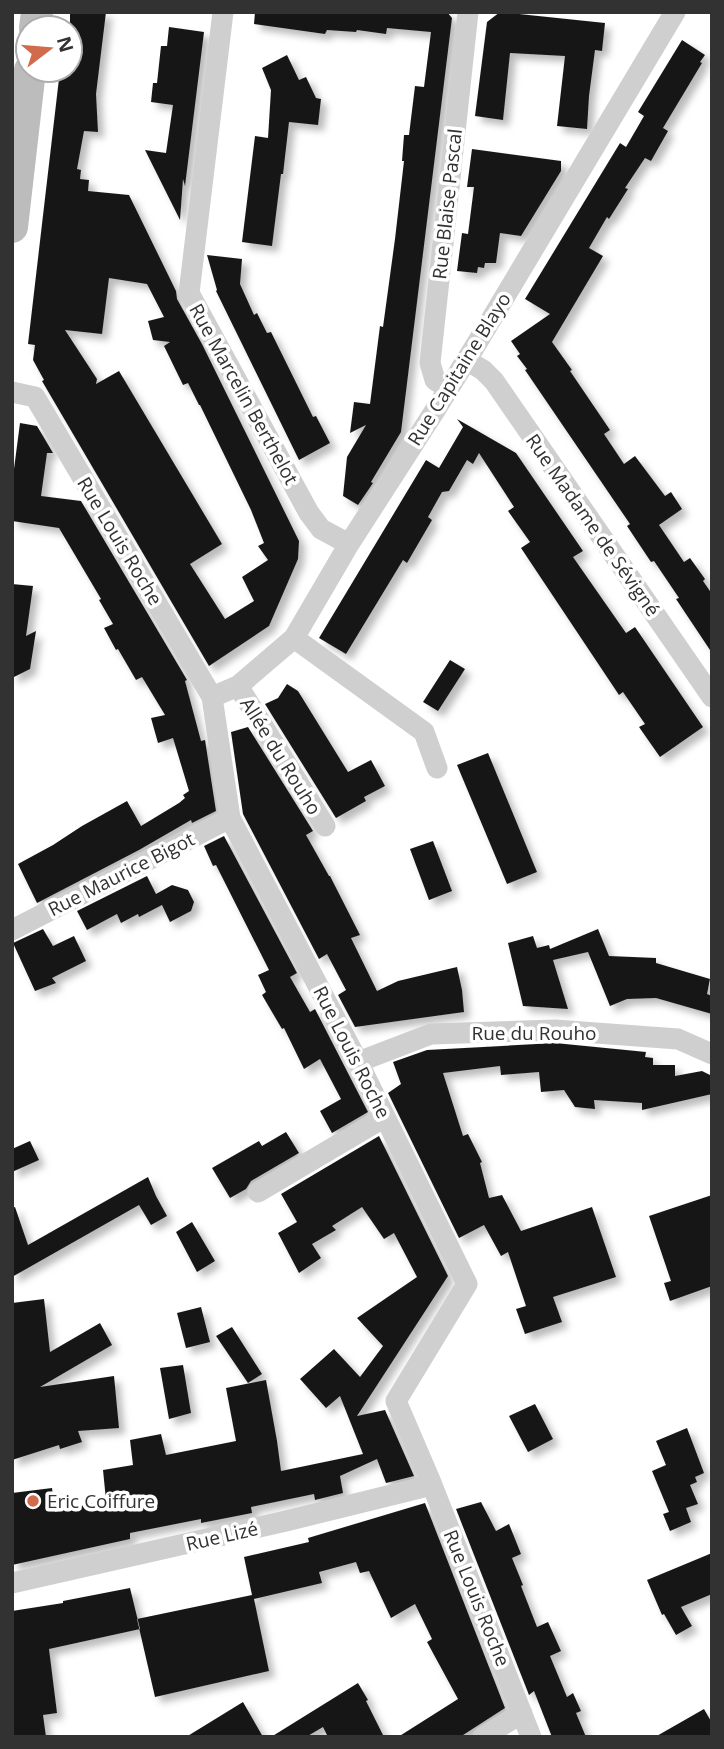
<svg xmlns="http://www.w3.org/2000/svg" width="724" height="1749" font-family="'Open Sans',sans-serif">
  <defs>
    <filter id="shadow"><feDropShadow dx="6" dy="6" stdDeviation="3.5" flood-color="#0004"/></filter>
  </defs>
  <rect width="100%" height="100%" fill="#fff"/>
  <!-- building -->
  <path fill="#191919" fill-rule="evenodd" filter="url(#shadow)" d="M70,12H106L96,94L98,132L84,131L77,169L81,170L80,179L89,180L88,191L129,195L176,291L177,299L202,344L299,541L298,559L269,626L209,666L42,381L44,380L33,360L35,345L28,344L60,70H70ZM109,278L147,284L164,317L148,321L153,340L170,342L164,346L183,385L188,383L199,405H200L251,510L264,543L258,546L268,560L242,577L254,601L225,619L190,564L222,544L119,371L96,384L97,379L65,330L102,334Z
    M255,12H447L452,18L401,432L371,482L373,483L358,505L343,496L347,457L366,425L350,433L354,402L370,404L380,326L383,327L395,239L404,161H402L404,135H409L415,86L424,87L431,32L387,28L386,34L357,30L356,32L327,30L325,34L254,24Z
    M500,12L605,23L602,51L595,50L589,96L587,129L557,126L565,56L510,53L503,120L475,116L487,22Z
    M169,27L204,32L185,186L183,179L180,220L145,150L166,153L173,105L151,102L153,83H157L161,46H167Z
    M682,40L705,55L700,62L702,63L663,128L668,131L651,161L645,158L625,188L628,189L609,219L607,217L589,248L603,256L552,342L572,370L570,371L610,430L604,434L624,464L635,456L665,496L671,492L682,509L659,525L684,562L690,558L705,579L703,581L712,594V653L676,599L679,598L654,561L651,562L627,526L630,524L525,370L527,369L517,356L520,354L511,341L550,314L525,299L620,143L626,147L644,116L638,112Z
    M287,55L299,80L306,77L316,98L321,99L318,125L289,122L283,174H281L272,246L242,242L255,136L268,138L271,90L262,68Z
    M472,149L561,161V171L521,236L500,233L496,263H485L484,268L478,267L477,273L457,271L462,233L468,234L474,187H467Z
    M207,255L242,259L240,284L254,315L257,313L267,333L271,332L313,417L316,416L330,443L299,460L216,291L217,290Z
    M457,419L516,453L583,551L573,557L626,633L635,627L703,727L660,757L639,727L645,724L623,692L619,695L521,548L530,542L508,511L514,507L479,453L473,464L467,460L449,491L442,492L428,517L432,520L407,563L403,560L346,654L319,638L426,460L439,468L463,427Z
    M20,423L37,426L53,453H47L41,496L81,501L187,680L185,681L201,741L205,740L216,811L192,823L191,820L139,850L37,903L18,864L53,845L82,826L127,801L141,826L179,803L185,798L183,795L189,791L173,738L158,743L151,718L165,715L142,677L136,680L118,649L116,650L104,628L113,624L99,600L101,599L59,528L12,521V484Z
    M12,584L33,586L26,636L36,631L30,669L12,678Z
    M450,660L465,669L438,711L423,702Z
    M287,684L298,691L348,772L371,760L385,786L364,797L366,801L336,818L265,704L278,698Z
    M248,727L313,831L306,835L329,876H330L360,935L351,938L377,991L398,981L457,967L462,990L464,1012L355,1027L338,995L346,990L327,954L319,959L243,814L231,732Z
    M488,753L537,872L507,884L457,765Z
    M224,836L297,973L290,977L310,1012L315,1009L368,1112L332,1133L320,1111L341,1099L320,1059L304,1069L284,1028L282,1029L262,995L266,992L258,975L269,970L216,865L213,866L204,846Z
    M433,841L452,891L429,900L410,849Z
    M147,876L156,894L172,885L188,890L194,902L191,911L170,922L162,905L139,917L138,914L121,923L117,914L87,930L77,911Z
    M43,929L53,946L74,936L86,961L52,978L56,983L35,991L13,943Z
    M598,929L609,956L656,958V963L710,979L707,994L712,996V1014L656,998L627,999L610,1006L588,952L553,960L568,1009L523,1006L508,943L533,936L537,948L549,945L550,949Z
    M555,1043L646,1052L645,1057L653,1058V1065H675V1076L702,1071L712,1076V1094L642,1110V1103L594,1100L595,1109L575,1107L564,1090L541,1092L539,1072L501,1075L500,1066L443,1073L463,1136L468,1134L482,1162L480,1163L489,1198L502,1195L521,1231L592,1207L616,1277L553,1297L562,1322L525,1334L516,1309L526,1306L508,1252L501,1256L484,1225L459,1238L388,1093L401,1084L393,1062L427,1050Z
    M286,1132L299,1153L251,1181L246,1189L230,1198L212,1168L259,1141L262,1146Z
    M379,1136L448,1276L357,1416L385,1410L414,1476L386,1483L377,1459L340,1476L343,1493L315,1500L314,1494L251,1507L252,1513L201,1523V1519L130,1533V1539L12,1565V1493L52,1488L55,1512L106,1500L103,1470L133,1465L130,1440L161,1434L166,1455L236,1441L226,1388L266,1380L277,1441L281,1471L363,1454L340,1396L326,1408L300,1379L334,1349L360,1377L383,1346L357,1318L417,1277L394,1233L384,1239L362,1207L332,1226L336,1230L312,1244L321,1258L299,1273L278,1233L297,1222L281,1194Z
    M30,1141L39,1160L12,1172V1149Z
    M148,1177L156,1196L167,1216L151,1225L139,1205L12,1277V1208L15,1207L28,1245Z
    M712,1195V1286L670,1301L664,1283L671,1281L649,1216Z
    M192,1222L215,1261L197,1272L176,1232Z
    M44,1299L50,1352L100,1323L112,1345L40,1387L114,1376L119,1428L78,1431L82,1442L60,1449L59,1445L12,1460V1303Z
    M201,1307L210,1342L186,1348L177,1313Z
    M232,1327L262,1374L248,1383L216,1336Z
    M183,1365L191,1413L169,1419L160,1368Z
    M535,1404L553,1439L528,1452L509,1416Z
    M687,1428L704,1473L695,1477L697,1482L690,1485L698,1504L686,1508L691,1522L670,1531L663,1514L669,1512L652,1471L666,1465L656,1441Z
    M481,1502L496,1531L509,1524L521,1554L512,1558L523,1585L521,1586L537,1627L548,1622L561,1651L550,1656L567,1697L573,1693L581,1711L576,1713L586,1737H552L534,1691L529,1695L456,1509Z
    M425,1503L505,1708L460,1737H398L458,1699L427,1642L432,1639L415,1604L391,1618L369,1571L360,1573L356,1562L319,1572L322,1583L254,1599L269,1671L155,1697L137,1619L252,1595L244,1557L309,1542L308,1538Z
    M712,1553V1594L681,1607L692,1626L676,1635L664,1614L662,1615L647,1580Z
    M130,1588L140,1629L49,1649L57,1713L43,1715L46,1737H12V1611L63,1603V1601Z
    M358,1683L368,1700L366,1701L384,1737H328L323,1727L306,1737H271Z
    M243,1702L263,1737H186Z
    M704,1709L712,1723V1737H655Z"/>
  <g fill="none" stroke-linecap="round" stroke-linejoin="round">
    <!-- street -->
    <path stroke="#cfcfcf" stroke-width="21" d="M223,12L189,293L309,513L321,529L349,544
      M466,360L483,370L494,381L712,697
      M448,388L435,380L430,363L468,12
      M12,392L35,397L212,697L230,818L358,1062L467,1284L396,1401L432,1485L531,1737
      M294,638L424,732L437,768
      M238,686L325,826
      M212,697L238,686L294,638L349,544L434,412L477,343L675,12
      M12,930L230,818
      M358,1062L431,1034L555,1030L678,1039L712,1054
      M258,1192L385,1117
      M12,1583L286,1521L432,1485
      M483,1737L522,1713"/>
    <!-- secondary -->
    <path stroke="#bcbcbc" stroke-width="32" d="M35,28L37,12
      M12,227L30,70"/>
  </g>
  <!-- markers -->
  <circle fill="#d26b4b" stroke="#fff" stroke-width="2.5" cx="33" cy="1501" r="7"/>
  <g text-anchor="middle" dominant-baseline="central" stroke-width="7" stroke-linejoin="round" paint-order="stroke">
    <!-- street labels -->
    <g font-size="19" fill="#323232" stroke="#fff">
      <text transform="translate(447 204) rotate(-84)">Rue Blaise Pascal</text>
      <text transform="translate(459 369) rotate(-58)">Rue Capitaine Blayo</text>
      <text transform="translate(244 394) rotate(61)">Rue Marcelin Berthelot</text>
      <text transform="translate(593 525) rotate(55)">Rue Madame de Sévigné</text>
      <text transform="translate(120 541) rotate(59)">Rue Louis Roche</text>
      <text transform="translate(281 756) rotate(58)">Allée du Rouho</text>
      <text transform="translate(121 874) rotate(-27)">Rue Maurice Bigot</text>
      <text x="534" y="1033">Rue du Rouho</text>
      <text transform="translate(352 1052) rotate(63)">Rue Louis Roche</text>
      <text transform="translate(222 1536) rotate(-13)">Rue Lizé</text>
      <text transform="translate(477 1598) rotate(68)">Rue Louis Roche</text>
    </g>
    <!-- poi labels -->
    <g font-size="19" fill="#323232" stroke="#fff" text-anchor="start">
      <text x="47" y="1501">Eric Coiffure</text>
    </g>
  </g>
  <!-- border -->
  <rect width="724" height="1749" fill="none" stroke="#323232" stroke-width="28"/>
  <!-- north arrow -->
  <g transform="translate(49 49) rotate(74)"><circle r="33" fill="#ffffff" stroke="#adadad" stroke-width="2"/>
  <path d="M0-5L12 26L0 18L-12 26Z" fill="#d26b4b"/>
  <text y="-10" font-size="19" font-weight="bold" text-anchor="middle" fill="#323232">N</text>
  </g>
</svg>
